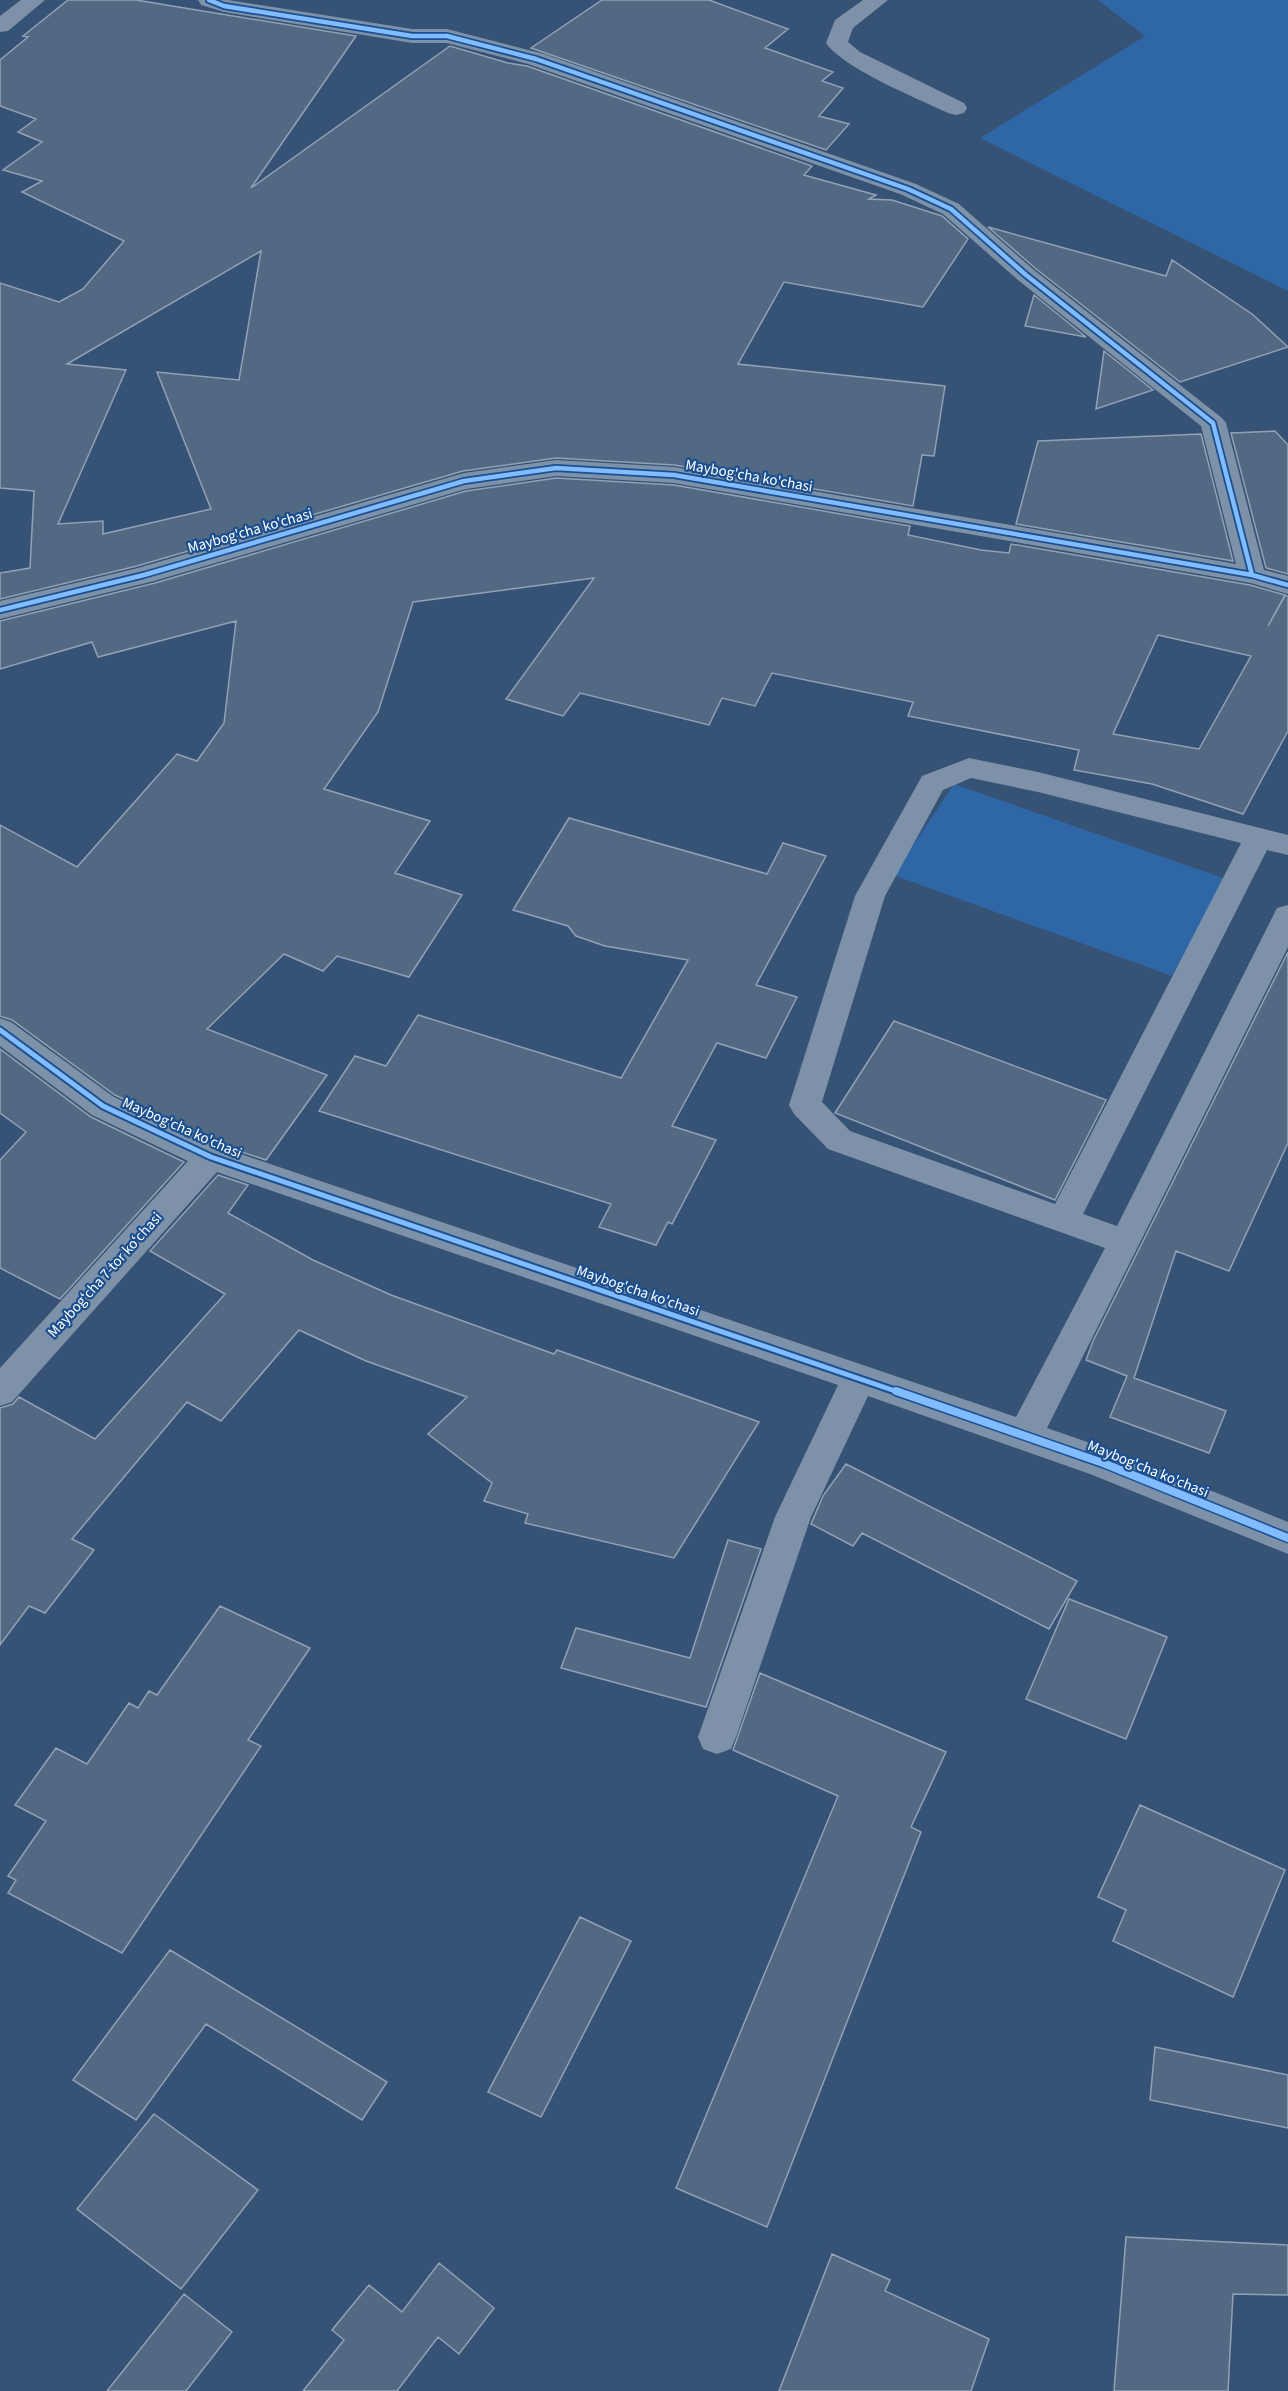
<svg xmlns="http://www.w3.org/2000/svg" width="1288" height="2391" font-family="'Source Sans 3',sans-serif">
  <rect width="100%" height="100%" fill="#365274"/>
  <!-- green -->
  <path fill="#2f66a5" d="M1098,0H1288V291L980,138L1145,36Z
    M954,784L1226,879L1172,976L893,875Z"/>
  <!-- building -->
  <path fill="#526984" stroke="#92a2b6" stroke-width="1.5" fill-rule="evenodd" d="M68,0H136L356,36L251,188L450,46L508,63L527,66L812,166L804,175L876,195L869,199L892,200L942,216L968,239L923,307L784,282L738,364L945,386L934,456L922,455L913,506L674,465L556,458L463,471L137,566L0,599V573L30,568L34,491L0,488V283L59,302L83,289L124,241L22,192L42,181L3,170L42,142L18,132L36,119L0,106V60L28,37L23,36ZM261,251L239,380L157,372L211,509L103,534V521L58,524L126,370L67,364Z
    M602,0H709L788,29L765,48L833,72L822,81L843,88L819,116L849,124L826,150L531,48Z
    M988,227L1166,276L1172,260L1252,314L1288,347L1180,382L1035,268Z
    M1034,295L1086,337L1025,326Z
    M1104,351L1153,390L1096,409Z
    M1275,431L1288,445V574L1266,568L1231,433Z
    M1201,434L1233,561L1016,524L1038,441Z
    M556,478L674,485L910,526L908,535L981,550L1009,553L1011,544L1250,585L1285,595L1268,626L1285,596H1288V731L1243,814L1152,784L1074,770L1079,750L908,716L913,702L772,673L755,706L722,698L709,725L580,693L563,716L506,699L594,578L413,602L378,712L324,789L430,821L395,873L462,895L409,977L337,956L323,971L284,954L207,1029L327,1075L266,1160L224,1146L115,1095L12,1020L0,1016V825L77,867L177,754L197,761L224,723L236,621L98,657L92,642L0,669V621L155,583L466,491ZM1158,635L1251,656L1199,749L1113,734Z
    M569,818L767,874L783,843L826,856L756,985L797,997L766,1058L717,1043L672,1126L716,1140L672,1224L668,1222L656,1245L599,1227L611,1204L319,1111L355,1056L386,1066L418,1015L621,1078L688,960L605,946L576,936L568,926L513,910Z
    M1288,952V1143L1229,1271L1176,1251L1134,1378L1226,1411L1209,1453L1110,1417L1127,1376L1086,1360L1093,1341Z
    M894,1021L1106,1100L1055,1200L835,1113Z
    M0,1049L91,1117L184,1162L60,1299L0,1268V1160L26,1132L0,1113Z
    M218,1175L248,1185L228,1213L313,1260L391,1295L554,1354L557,1350L759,1422L674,1558L525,1523L528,1514L484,1501L492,1483L428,1434L467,1397L366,1361L299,1330L221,1421L187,1402L72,1539L94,1550L45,1613L29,1606L0,1645V1408L13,1404L19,1397L95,1439L225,1294L150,1251Z
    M846,1464L1077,1581L1049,1629L862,1533L853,1546L811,1524L823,1496Z
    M728,1540L761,1549L706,1707L561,1668L576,1628L690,1658Z
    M1069,1599L1167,1637L1126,1739L1026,1699Z
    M220,1606L310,1648L248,1740L261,1746L122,1953L8,1893L16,1880L8,1876L46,1821L15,1805L56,1748L87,1764L129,1703L138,1708L149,1691L157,1695Z
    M760,1673L946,1752L911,1827L921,1832L767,2227L676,2188L838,1796L733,1750Z
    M1140,1805L1285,1870L1233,1997L1113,1941L1126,1910L1098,1897Z
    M580,1917L631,1941L541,2117L488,2092Z
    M170,1950L387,2082L362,2120L206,2024L136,2120L73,2080Z
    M1155,2047L1288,2075V2128L1150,2100Z
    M154,2114L258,2190L181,2289L77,2209Z
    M1126,2237L1288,2245V2295L1233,2294L1228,2391H1114Z
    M832,2254L890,2280L885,2291L989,2339L971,2391H779Z
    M439,2263L494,2308L459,2354L438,2337L397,2391H303L344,2340L332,2330L369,2285L402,2312Z
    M184,2294L232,2332L186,2391H107Z"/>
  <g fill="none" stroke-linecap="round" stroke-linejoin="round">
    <!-- minor -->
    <path fill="#7d92a8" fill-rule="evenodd" d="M21,0H45L8,31L0,32V16Z
      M198,0H228L412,29H447L544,54L916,184L959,204L1034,270L1222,418L1226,423L1264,570L1288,576V594L1251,583L674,483L556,476L466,489L154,581L0,619V601L138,568L464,473L556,460L674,467L1236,564L1201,426L1018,280L943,214L900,194L528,64L447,43H412L224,12L201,5Z
      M863,0H888L853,28L848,42L860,52L964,103L967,108L964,113L956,115L948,113C917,98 844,69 826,43L835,20Z
      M969,758L1038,772L1288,835V855L1267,850L1083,1214L1117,1226L1273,916L1277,908L1288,905V947L1047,1428L1116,1452L1288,1522V1554L1090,1474L868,1396L811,1517L736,1737L731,1749L717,1754L703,1749L698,1737L775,1517L838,1385L217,1172L12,1402L0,1406V1368L188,1161L92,1115L0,1046V1018L11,1022L114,1097L223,1148L1016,1417L1105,1248L828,1149L794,1114L789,1105L855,896L922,776ZM971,778L1038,792L1241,843L1055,1204L850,1131L822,1102L885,896L943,790Z"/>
    <defs>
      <path id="cycleway-far2" d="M209,0L224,6L412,36H447L536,59L908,189L951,209L1026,275L1213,423L1252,575
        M0,610L144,575L464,481L556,468L674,475L1252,575L1288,585"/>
      <path id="cycleway-far1" d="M0,1030L103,1106L211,1157L901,1393"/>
      <path id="cycleway" d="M896,1391L1103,1463L1288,1538"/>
    </defs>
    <!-- cycleway-far2 casing -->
    <use href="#cycleway-far2" stroke="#1b4f8f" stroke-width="8"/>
    <!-- cycleway-far1 casing -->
    <use href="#cycleway-far1" stroke="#1b4f8f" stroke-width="9"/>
    <!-- cycleway casing -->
    <use href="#cycleway" stroke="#1b4f8f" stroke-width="11"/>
    <!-- cycleway-far2 -->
    <use href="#cycleway-far2" stroke="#80bcff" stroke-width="4.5"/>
    <!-- cycleway-far1 -->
    <use href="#cycleway-far1" stroke="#80bcff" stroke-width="5"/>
    <!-- cycleway -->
    <use href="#cycleway" stroke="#80bcff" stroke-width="8"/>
  </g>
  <g text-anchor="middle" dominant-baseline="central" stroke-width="4.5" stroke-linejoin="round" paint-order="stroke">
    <!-- street labels -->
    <g font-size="15" fill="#fff" stroke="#1b4f8f">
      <text transform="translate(749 476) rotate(10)">Maybog'cha ko'chasi</text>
      <text transform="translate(250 531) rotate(-16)">Maybog'cha ko'chasi</text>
      <text transform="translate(182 1128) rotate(24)">Maybog'cha ko'chasi</text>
      <text transform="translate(105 1275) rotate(-48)">Maybogʻcha 7-tor koʻchasi</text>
      <text transform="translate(638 1291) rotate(19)">Maybog'cha ko'chasi</text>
      <text transform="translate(1148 1469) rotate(22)">Maybog'cha ko'chasi</text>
    </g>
  </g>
</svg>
